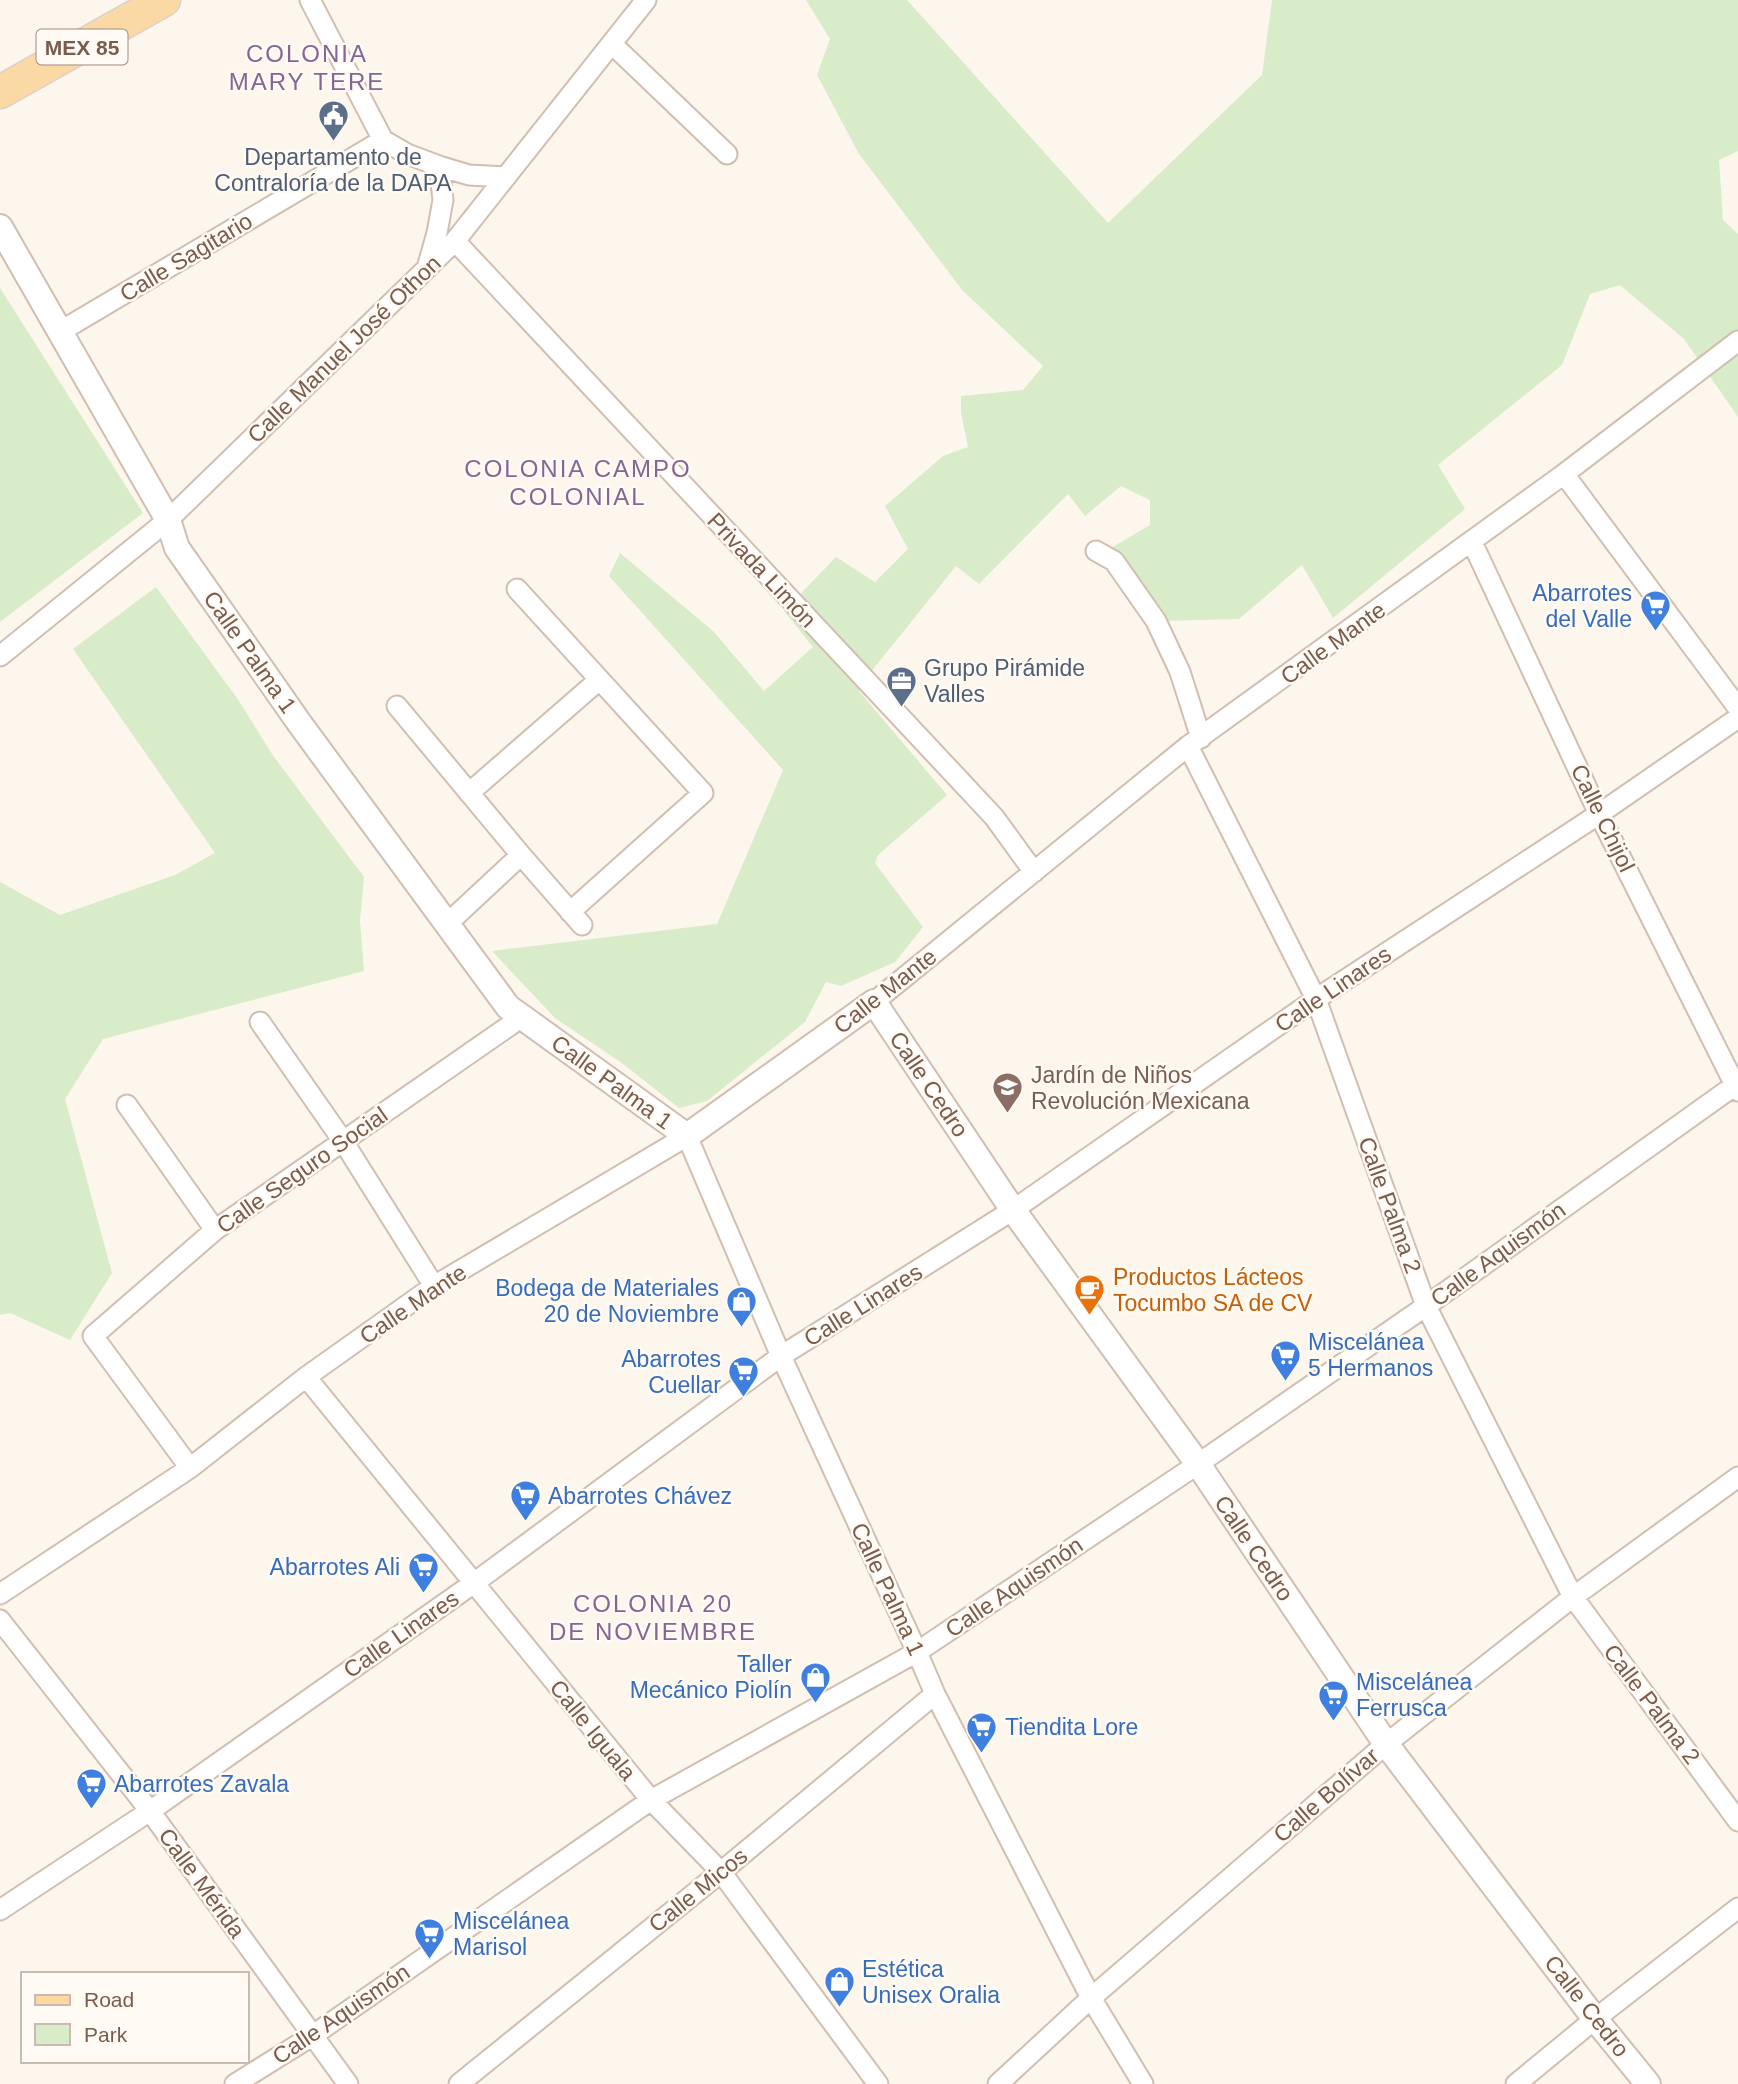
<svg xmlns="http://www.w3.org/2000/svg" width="1738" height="2084" font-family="Helvetica,sans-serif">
  <rect width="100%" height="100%" fill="#fdf6ec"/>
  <!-- green -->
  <path fill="#d8ecc9" d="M806,0H907L1108,223L1262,75L1272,0H1738V151L1719,160L1723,220L1738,234V417L1684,339L1620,285L1590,294L1562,365L1438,465L1465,509L1333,618L1302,565L1239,619L1160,621L1111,548L1150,525V500L1121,486L1085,516L1068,494L979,584L956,566L866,678L859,691L947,795L878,855L875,863L923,927L895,962L841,986L826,982L805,1022L707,1101L679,1108L622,1063L555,1018L492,951L717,924L783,770L609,576L620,553L714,632L764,691L813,647L784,611L836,557L875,582L908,549L885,506L943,456L968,447L961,413V396L1023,390L1043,366L963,291L859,154L817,75L830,39Z
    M0,288L143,513L0,622Z
    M156,587L239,701L272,754L364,877L360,920L364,971L103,1039L65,1099L112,1273L70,1340L10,1313L0,1315V882L60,915L175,875L215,853L73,649Z"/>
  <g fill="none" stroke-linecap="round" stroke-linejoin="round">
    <defs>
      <path id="minor" d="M310,0L383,140L407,154L439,166L443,200L437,233L427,268
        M612,44L727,154
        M439,166L469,175L506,177
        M455,241L994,817L1034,872
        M61,331L383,140
        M1564,474L1738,708
        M1472,542L1599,814L1738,1091
        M1096,551L1114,561L1156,621L1180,672L1201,738
        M517,589L703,793L570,912
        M0,656L168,520L455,241L646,0
        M397,706L521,855L582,925
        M1188,746L1316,999L1426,1306L1573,1597L1738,1821
        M469,793L599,680
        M447,924L521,855
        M874,1002L1188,746L1564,474L1738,341
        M260,1022L343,1141L434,1286
        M127,1105L215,1230
        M306,1377L651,1800L721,1872L878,2084
        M190,1468L93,1336L215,1230L522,1017
        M0,1594L190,1468L306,1377L434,1286L687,1136L781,1356L917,1652L935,1694L1091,1998L1143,2084
        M0,1620L150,1811L348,2084
        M0,1910L150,1811L474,1583L781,1356L1013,1210L1316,999L1599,814L1738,718
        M235,2084L312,2036L651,1800L917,1652L1198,1464L1426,1306L1738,1083
        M459,2084L721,1872L935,1694
        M998,2084L1091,1998L1386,1744L1573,1597L1738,1477
        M1516,2084L1595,2019L1738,1908"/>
      <path id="tertiary" d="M0,227L168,520L177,548L300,724L508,1007L687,1136L874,1002L1013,1210L1198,1464L1386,1744L1595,2019L1648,2084"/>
      <path id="primary" d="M0,92L164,0"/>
    </defs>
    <!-- minor casing -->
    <use href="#minor" stroke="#d1beb0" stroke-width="23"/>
    <!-- tertiary casing -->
    <use href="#tertiary" stroke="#d1beb0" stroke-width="28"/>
    <!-- primary casing -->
    <use href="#primary" stroke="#dad1cd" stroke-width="35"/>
    <!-- minor -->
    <use href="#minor" stroke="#fff" stroke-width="19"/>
    <!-- tertiary -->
    <use href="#tertiary" stroke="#fff" stroke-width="24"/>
    <!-- primary -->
    <use href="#primary" stroke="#fbd9a5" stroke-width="32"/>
  </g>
  <!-- icons -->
  <defs>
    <symbol id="civic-pin" viewBox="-11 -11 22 30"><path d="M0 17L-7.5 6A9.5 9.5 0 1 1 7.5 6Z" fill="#5c6f8a" stroke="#fffaf3"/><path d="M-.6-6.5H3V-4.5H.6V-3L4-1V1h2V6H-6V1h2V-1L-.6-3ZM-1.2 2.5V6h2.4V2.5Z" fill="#fff"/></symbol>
    <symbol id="supermarket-pin" viewBox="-11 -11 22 30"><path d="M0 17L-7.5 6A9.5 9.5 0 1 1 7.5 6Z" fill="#3f7fe0" stroke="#fffaf3"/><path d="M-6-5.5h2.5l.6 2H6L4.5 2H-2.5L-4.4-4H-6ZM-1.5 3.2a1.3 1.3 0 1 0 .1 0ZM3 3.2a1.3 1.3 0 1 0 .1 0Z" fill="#fff"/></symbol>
    <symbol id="office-pin" viewBox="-11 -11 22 30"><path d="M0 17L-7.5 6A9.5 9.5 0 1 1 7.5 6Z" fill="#5c6f8a" stroke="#fffaf3"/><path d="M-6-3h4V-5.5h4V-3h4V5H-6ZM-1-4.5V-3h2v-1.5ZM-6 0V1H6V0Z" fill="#fff"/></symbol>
    <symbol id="school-pin" viewBox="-11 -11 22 30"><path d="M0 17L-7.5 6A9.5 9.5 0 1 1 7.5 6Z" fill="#8d6e63" stroke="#fffaf3"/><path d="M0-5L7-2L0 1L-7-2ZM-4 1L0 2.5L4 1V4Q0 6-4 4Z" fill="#fff"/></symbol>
    <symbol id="cafe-pin" viewBox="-11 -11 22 30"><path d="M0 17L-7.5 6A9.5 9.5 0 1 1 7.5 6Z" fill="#e8710a" stroke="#fffaf3"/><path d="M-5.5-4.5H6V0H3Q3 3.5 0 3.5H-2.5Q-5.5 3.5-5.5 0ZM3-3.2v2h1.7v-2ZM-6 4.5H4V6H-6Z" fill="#fff"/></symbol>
    <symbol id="shop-pin" viewBox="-11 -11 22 30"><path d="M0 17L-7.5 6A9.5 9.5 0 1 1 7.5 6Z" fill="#3f7fe0" stroke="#fffaf3"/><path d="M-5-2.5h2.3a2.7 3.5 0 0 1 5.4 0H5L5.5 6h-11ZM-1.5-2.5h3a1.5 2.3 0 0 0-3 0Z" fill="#fff"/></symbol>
  </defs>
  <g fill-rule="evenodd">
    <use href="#civic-pin" x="316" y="98" width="35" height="47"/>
    <use href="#supermarket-pin" x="1638" y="588" width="35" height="47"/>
    <use href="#office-pin" x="884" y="664" width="35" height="47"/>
    <use href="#school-pin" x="990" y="1070" width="35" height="47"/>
    <use href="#cafe-pin" x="1072" y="1272" width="35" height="47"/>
    <use href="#shop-pin" x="724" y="1284" width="35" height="47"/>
    <use href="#supermarket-pin" x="1268" y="1338" width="35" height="47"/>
    <use href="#supermarket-pin" x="726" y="1354" width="35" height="47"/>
    <use href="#supermarket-pin" x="508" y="1478" width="35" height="47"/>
    <use href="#supermarket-pin" x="406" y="1550" width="35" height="47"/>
    <use href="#shop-pin" x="798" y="1660" width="35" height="47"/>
    <use href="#supermarket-pin" x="1316" y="1678" width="35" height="47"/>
    <use href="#supermarket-pin" x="964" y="1710" width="35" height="47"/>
    <use href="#supermarket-pin" x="74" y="1766" width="35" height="47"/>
    <use href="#supermarket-pin" x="412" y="1916" width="35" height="47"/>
    <use href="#shop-pin" x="822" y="1964" width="35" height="47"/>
  </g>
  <g text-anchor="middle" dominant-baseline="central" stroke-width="5" stroke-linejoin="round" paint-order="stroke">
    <!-- shield labels -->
    <rect fill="#fffaf3" stroke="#a28b7f" stroke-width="2" x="36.5" y="29.5" width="91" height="35" rx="5"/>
    <g font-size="21" font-weight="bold" fill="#7a5c4d">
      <text x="82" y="47">MEX 85</text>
    </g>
    <!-- service labels -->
    <g font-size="23" fill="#4e5e75" stroke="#fffaf3">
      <text x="333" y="157">Departamento de<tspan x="333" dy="26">Contraloría de la DAPA</tspan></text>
      <text x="924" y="668" text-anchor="start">Grupo Pirámide<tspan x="924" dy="26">Valles</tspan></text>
    </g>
    <!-- street labels -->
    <g font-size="23" fill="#7a5c4d" stroke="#fffaf3">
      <text transform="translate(186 257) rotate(-31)">Calle Sagitario</text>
      <text transform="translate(344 349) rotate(-44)">Calle Manuel José Othon</text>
      <text transform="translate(762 570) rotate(47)">Privada Limón</text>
      <text transform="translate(1333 643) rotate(-36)">Calle Mante</text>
      <text transform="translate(250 652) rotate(55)">Calle Palma 1</text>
      <text transform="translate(1603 818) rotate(64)">Calle Chijol</text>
      <text transform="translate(1333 989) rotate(-34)">Calle Linares</text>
      <text transform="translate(885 991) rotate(-38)">Calle Mante</text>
      <text transform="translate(612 1082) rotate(36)">Calle Palma 1</text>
      <text transform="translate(929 1084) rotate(56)">Calle Cedro</text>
      <text transform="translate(302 1170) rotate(-35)">Calle Seguro Social</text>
      <text transform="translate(1390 1205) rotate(70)">Calle Palma 2</text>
      <text transform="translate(1498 1254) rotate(-36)">Calle Aquismón</text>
      <text transform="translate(413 1304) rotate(-34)">Calle Mante</text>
      <text transform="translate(863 1305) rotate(-32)">Calle Linares</text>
      <text transform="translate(1254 1548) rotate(56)">Calle Cedro</text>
      <text transform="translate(1014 1587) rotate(-34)">Calle Aquismón</text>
      <text transform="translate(888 1589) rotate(65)">Calle Palma 1</text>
      <text transform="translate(401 1634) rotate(-35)">Calle Linares</text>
      <text transform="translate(1652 1704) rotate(53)">Calle Palma 2</text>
      <text transform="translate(593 1730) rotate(51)">Calle Iguala</text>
      <text transform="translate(1326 1795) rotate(-41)">Calle Bolívar</text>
      <text transform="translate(202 1883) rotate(54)">Calle Mérida</text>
      <text transform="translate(698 1890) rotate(-39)">Calle Micos</text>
      <text transform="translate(1587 2006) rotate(52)">Calle Cedro</text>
      <text transform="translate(341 2014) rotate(-34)">Calle Aquismón</text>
    </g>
    <!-- shop labels -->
    <g font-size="23" fill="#366cbe" stroke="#fffaf3" text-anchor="start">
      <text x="1632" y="593" text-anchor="end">Abarrotes<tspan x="1632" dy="26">del Valle</tspan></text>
      <text x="719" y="1288" text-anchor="end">Bodega de Materiales<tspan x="719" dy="26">20 de Noviembre</tspan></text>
      <text x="1308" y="1342">Miscelánea<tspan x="1308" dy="26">5 Hermanos</tspan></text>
      <text x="721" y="1359" text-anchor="end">Abarrotes<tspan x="721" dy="26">Cuellar</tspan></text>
      <text x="548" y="1496">Abarrotes Chávez</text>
      <text x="400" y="1567" text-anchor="end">Abarrotes Ali</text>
      <text x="792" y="1664" text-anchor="end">Taller<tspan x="792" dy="26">Mecánico Piolín</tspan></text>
      <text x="1356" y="1682">Miscelánea<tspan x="1356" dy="26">Ferrusca</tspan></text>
      <text x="1005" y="1727">Tiendita Lore</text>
      <text x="114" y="1784">Abarrotes Zavala</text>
      <text x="453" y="1921">Miscelánea<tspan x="453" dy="26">Marisol</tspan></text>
      <text x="862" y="1969">Estética<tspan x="862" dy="26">Unisex Oralia</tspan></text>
    </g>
    <!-- education labels -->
    <g font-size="23" fill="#785e54" stroke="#fffaf3" text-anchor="start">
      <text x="1031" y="1075">Jardín de Niños<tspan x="1031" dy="26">Revolución Mexicana</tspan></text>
    </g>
    <!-- food labels -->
    <g font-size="23" fill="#c56008" stroke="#fffaf3" text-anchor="start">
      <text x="1113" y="1277">Productos Lácteos<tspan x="1113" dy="26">Tocumbo SA de CV</tspan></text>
    </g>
    <!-- neighbourhood labels -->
    <g font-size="24" letter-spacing="2" fill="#846695" stroke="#fffaf3">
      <text x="307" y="53">COLONIA<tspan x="307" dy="28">MARY TERE</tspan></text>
      <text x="578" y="468">COLONIA CAMPO<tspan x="578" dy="28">COLONIAL</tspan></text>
      <text x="653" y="1603">COLONIA 20<tspan x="653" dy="28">DE NOVIEMBRE</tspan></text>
    </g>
  </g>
  <!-- legend -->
  <rect x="21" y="1972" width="228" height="91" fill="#fffaf3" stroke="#cabbb1" stroke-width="2"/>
  <rect x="35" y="1995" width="35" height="10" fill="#fbd9a5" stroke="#cabbb1" stroke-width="2"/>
  <text x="84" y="2007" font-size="21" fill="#7a5c4d">Road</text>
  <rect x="35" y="2024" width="35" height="21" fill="#d8ecc9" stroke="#cabbb1" stroke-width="2"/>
  <text x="84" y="2042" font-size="21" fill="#7a5c4d">Park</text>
</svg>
